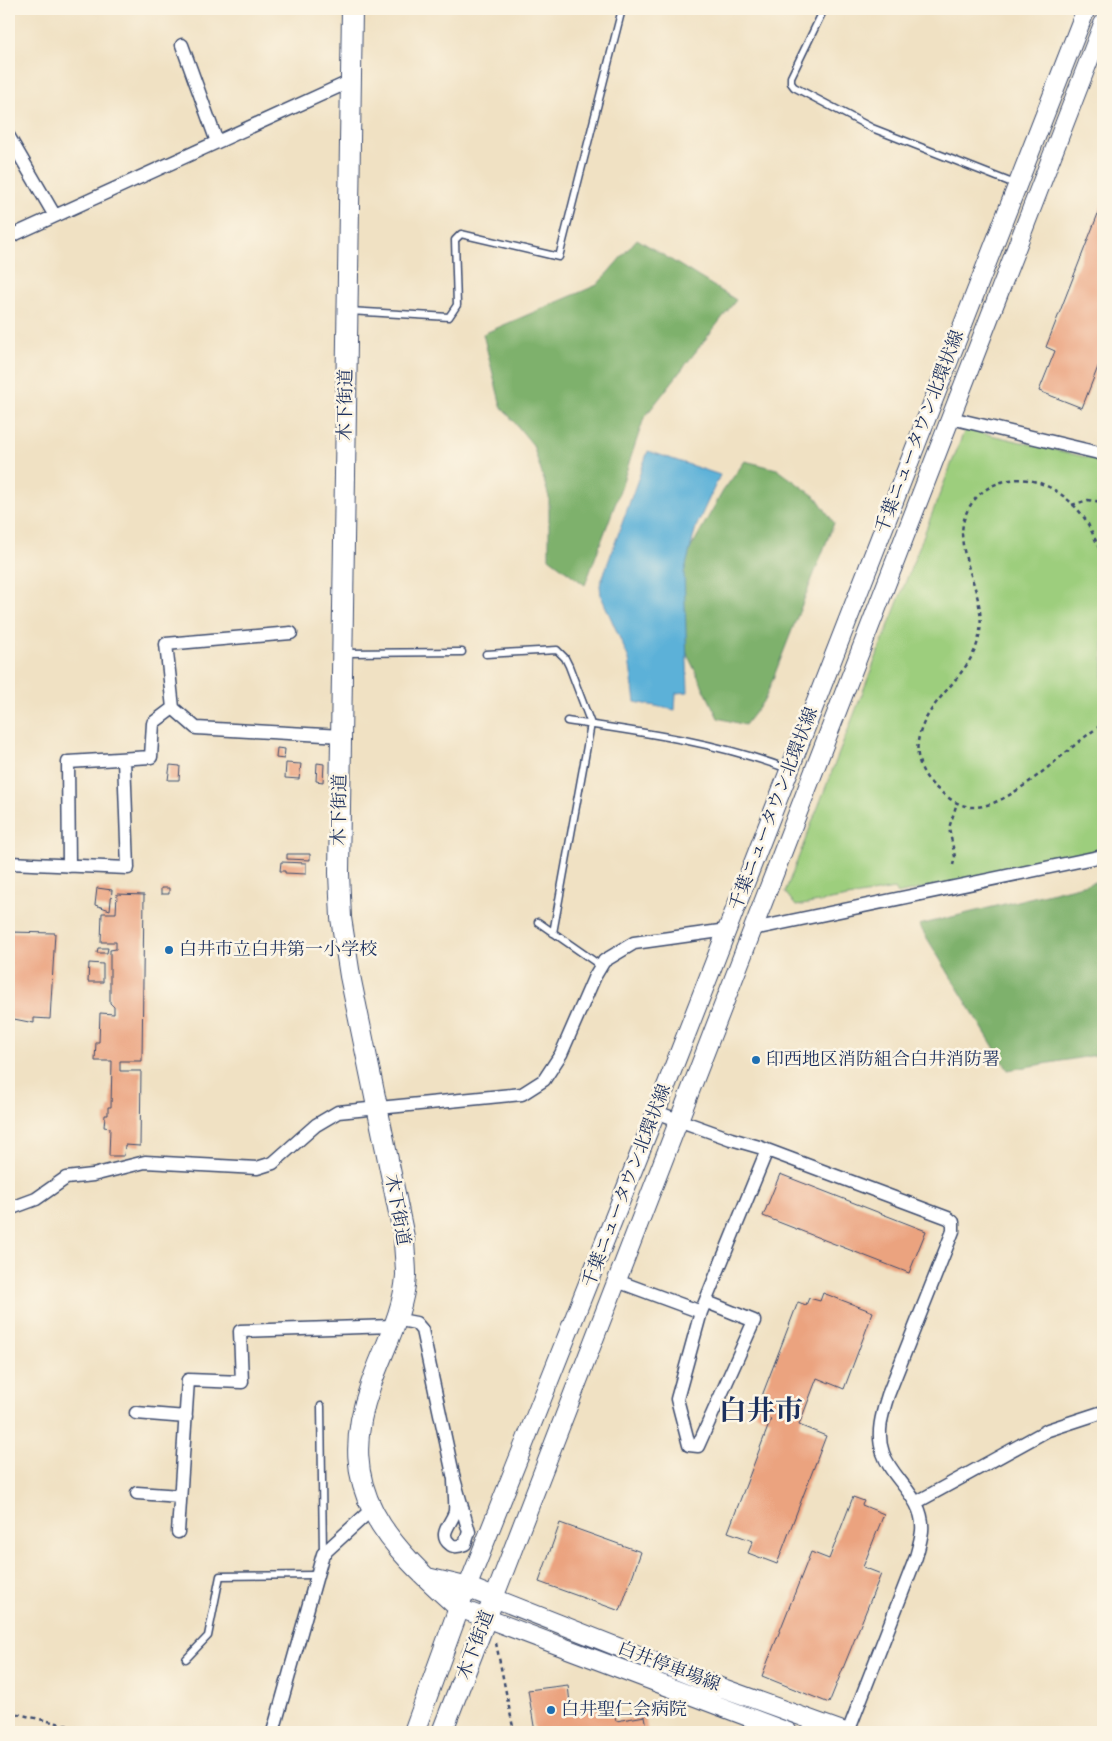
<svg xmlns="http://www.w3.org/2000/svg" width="1112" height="1741" font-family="'Old Standard TT','Noto Serif JP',serif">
  <rect width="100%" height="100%" fill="#fcf5e5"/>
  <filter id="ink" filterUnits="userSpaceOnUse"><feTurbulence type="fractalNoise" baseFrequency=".02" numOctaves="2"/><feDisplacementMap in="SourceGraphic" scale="10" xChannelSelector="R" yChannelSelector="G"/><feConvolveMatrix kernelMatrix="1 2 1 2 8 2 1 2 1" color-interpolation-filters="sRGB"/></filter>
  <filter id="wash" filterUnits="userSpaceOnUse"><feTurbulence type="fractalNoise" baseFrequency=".0096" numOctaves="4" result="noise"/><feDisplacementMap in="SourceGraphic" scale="20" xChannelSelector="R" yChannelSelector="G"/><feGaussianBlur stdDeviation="1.12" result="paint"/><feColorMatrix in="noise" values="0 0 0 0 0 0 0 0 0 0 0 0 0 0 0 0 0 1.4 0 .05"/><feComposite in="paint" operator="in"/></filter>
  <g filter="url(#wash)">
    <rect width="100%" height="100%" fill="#f0e1c3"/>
    <!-- green -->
    <path fill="#9dce7d" stroke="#5c7e6e" d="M965,429L1103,461V849L897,894L894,889L796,906L785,892Z"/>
    <!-- forest -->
    <path fill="#7eb16c" stroke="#4c7065" d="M637,239L736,300L644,418L616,502L585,585L549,558V497L533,445L501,406L483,334L597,285Z
      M745,461L777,469L817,498L834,523L765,699L745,725L718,718L687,654L670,585L723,491Z
      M1103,880V1054L1008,1070L919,925Z"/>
    <!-- water -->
    <path fill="#5cb1d8" stroke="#3c709b" d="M648,451L720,475L696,527L684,573L688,692L676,693L675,710L635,702L629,659L601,596L600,585Z"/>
    <g id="blocks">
      <!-- building -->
      <path fill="#eba37f" d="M1103,201V354L1082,408L1039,391L1055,351L1046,347Z
        M277,748L285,749L284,759L276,758Z
        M286,763L301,764L299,779L285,778Z
        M317,763L324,764L323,782L316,781Z
        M170,765L180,766L179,780H168Z
        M287,854H310V860L287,859Z
        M281,862L306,863V874L285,873V871H280Z
        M97,888L112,890L110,910L95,905Z
        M161,888H169V894H161Z
        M117,894L144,895L142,1061H120V1071H141L140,1146L125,1145L124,1156H109L110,1128L104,1127L105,1115H108V1107H111L112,1061H95L96,1042H99L100,1013L114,1014V1007L110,1003V950L116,949V942H101L102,913H116Z
        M9,932L55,933L50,1019L34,1018V1023L9,1018Z
        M98,948H108L107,953H97Z
        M89,963L103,964V982H88Z
        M780,1174L926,1231L909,1273L763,1216Z
        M823,1293L873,1312L844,1389L817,1378L799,1425L826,1436L777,1564L748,1553L753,1541L728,1532L771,1419L755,1414L798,1302L806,1305L809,1298L820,1301Z
        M853,1497L864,1501L862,1505L884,1514L863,1567L881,1574L829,1703L762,1676L811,1552L829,1559Z
        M560,1523L641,1552L620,1611L539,1582Z
        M568,1685L571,1713L613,1707L616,1721L645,1716L648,1732H535L528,1690Z"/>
    </g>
  </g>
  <g filter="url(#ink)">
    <use href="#blocks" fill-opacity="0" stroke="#3b4a6d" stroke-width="1"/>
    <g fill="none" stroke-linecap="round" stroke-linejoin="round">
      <defs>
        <path id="lane" d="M824,9L791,77V83L794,87L872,128L1015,184
          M349,311L449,317L457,305L455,240L461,234L559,257L622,9
          M345,653L462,652
          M486,654L557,650L565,658L569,666L591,724L553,933
          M567,721C641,732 717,742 788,769
          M538,922L601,966
          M321,1406L323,1553
          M186,1659L208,1636L220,1576L317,1575"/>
        <path id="street" d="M182,45L217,142
          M9,137L55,216
          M9,237L351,81
          M951,418L1103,454
          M173,708L166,644L291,633
          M9,863L128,868L124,759
          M69,866L68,762L151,757L153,723L173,708L196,728L342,736
          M753,929L1103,856
          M656,1112L731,1139L759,1147L948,1218L953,1222V1231L888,1395C882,1414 876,1434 883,1453C892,1480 925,1498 922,1531C921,1540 918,1549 916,1557L848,1732
          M9,1209L36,1199L66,1178L93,1175L145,1162L257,1168L273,1163L316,1125L338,1112L522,1094L544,1080L561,1054L595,976L604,961L634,943L727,930
          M617,1281L701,1312
          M707,1302L754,1321L698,1446L689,1445L677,1399L701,1312L767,1150
          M395,1319L416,1323L422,1330L454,1479L469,1532L465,1544C460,1546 454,1548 450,1544C437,1534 453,1522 455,1511C456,1501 454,1489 454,1479
          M136,1413L186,1417
          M137,1493L180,1496
          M917,1502L1048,1430L1103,1412
          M178,1532L188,1380L242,1382L240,1331L392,1326
          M273,1732L323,1554L371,1510"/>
        <path id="secondary" d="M788,1732L459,1608L656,1112L1086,9
          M845,1732L709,1683L494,1598L1103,24"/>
        <path id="primary" d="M352,9L339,873L341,918L350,976L404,1237C404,1250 406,1263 406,1275C404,1314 382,1351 370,1387C333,1492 388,1544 459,1608L414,1732
          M427,1578L469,1588L494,1598L442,1732"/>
      </defs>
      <!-- lane casing -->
      <use href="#lane" stroke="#3b4a6d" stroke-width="9"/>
      <!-- street casing -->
      <use href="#street" stroke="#3b4a6d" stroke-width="15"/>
      <!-- secondary casing -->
      <use href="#secondary" stroke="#3b4a6d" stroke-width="20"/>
      <!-- primary casing -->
      <use href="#primary" stroke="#3b4a6d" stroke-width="22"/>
      <!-- path -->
      <path stroke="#3b4a6d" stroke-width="2.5" stroke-dasharray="4 4" stroke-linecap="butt" d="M1072,505L1088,500L1103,502
        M1103,556C1097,545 1092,530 1085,519C1068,494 1036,473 1005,481C990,485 978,493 970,506C944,548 992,591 978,641C968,677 930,698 920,733C914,751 919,771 933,785C944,795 959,808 975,807C1014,806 1069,745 1103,724
        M953,865L955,857L949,828L957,803
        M496,1643L514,1732
        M9,1712L96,1732"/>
      <!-- lane -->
      <use href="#lane" stroke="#fff" stroke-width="6"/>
      <!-- street -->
      <use href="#street" stroke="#fff" stroke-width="12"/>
      <!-- secondary -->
      <use href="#secondary" stroke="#fff" stroke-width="18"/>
      <!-- primary -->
      <use href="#primary" stroke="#fff" stroke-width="20"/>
    </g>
  </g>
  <!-- markers -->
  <g fill="#1f6fb2" stroke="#fcf5e5" stroke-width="2">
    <circle cx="169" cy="950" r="5"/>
    <circle cx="756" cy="1060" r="5"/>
    <circle cx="551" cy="1710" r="5"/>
  </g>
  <g text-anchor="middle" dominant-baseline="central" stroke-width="5" stroke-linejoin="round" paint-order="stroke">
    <!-- street labels -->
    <g font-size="18" fill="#1b2f5e" stroke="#fcf5e5">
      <text transform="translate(346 405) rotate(-89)">木下街道</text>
      <text transform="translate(920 432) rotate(-69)">千葉ニュータウン北環状線</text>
      <text transform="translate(774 809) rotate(-69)">千葉ニュータウン北環状線</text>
      <text transform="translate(340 810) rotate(-89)">木下街道</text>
      <text transform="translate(627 1186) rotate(-69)">千葉ニュータウン北環状線</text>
      <text transform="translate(397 1210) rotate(80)">木下街道</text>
      <text transform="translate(476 1645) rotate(-69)">木下街道</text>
      <text transform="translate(669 1667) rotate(21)">白井停車場線</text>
    </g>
    <!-- poi labels -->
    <g font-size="18" fill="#1b2f5e" stroke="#fcf5e5" text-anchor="start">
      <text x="179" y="950">白井市立白井第一小学校</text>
      <text x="766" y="1060">印西地区消防組合白井消防署</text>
      <text x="561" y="1710">白井聖仁会病院</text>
    </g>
    <!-- town labels -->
    <g font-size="28" font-weight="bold" fill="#1b2f5e" stroke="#fcf5e5">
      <text x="761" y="1413">白井市</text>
    </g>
  </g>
  <!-- margin -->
  <rect width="1112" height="1741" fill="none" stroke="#fcf5e5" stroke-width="30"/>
</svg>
